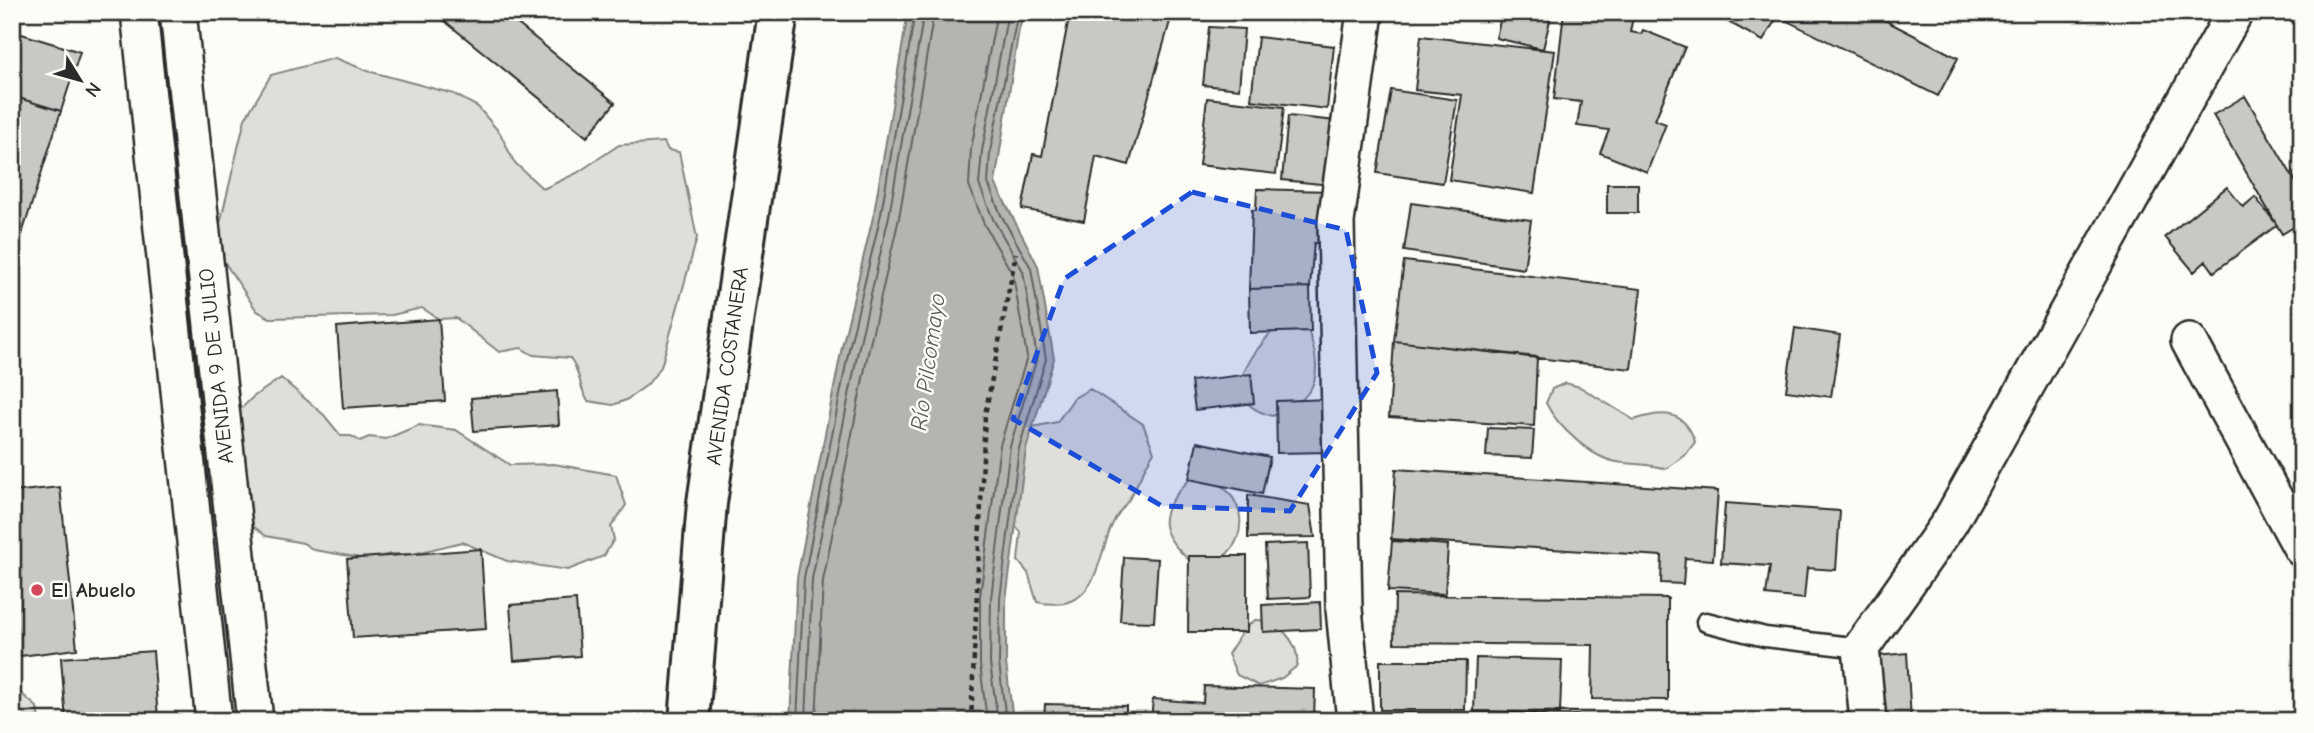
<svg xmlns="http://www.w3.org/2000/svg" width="2314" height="733" font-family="'Comic Neue',sans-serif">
  <rect width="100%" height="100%" fill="#fdfcf7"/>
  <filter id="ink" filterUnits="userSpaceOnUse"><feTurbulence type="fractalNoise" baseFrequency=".0143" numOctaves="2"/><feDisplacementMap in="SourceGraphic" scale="14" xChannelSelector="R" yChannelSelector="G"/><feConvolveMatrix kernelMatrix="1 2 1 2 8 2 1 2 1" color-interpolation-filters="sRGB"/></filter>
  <g filter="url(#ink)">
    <!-- green -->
    <path fill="#dfdeda" stroke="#858482" stroke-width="2" d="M335,58L368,71L454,94L478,107L500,133L514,162L543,189L577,173L619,145L664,142L668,150L679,152L697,238L661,367L647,385L626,400L613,405L588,401C578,387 581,371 570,358L533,355L521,348L499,352L456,318L439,319L422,308L392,315L270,318L257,311L221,257L217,236L245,119L271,75Z
      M1280,322L1308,330C1324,373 1319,399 1272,416C1210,399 1256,350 1280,322Z
      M281,378L324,415L341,436H351L360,441L369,437L386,439L419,425L456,430L510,465L554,464L616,475L626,505L611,527L614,539L604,556L568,570L507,561L462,542L413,554H391L367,559L314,550L303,543L266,536L253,526L251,515L243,508L232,417L253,397Z
      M1565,383L1580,387L1634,420C1663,410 1685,410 1695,442L1686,454L1666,469C1649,463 1634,465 1617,462C1591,458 1557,426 1546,403L1552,389Z
      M1090,389L1143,424L1154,452C1145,466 1139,481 1131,496C1126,505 1117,513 1113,523C1096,559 1099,615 1037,602L1028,573L1018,561L1021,532L1011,521L1027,428L1057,422L1074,398Z
      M1193,476C1200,478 1209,478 1215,482C1244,496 1250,537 1223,557C1216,562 1206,565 1198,568C1156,532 1153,516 1193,476Z
      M1255,620C1279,619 1300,643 1297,666L1282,678L1259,686L1237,675L1228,654L1244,629Z
      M12,689H16L37,707L39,721H12Z"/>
    <!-- water -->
    <path fill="#b5b4b1" stroke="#7e7d7b" stroke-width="2" d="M908,12H1025L1019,29L995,183L1038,266L1054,359L1026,449L1006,600V663L1013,721H790L797,578L842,347L874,213Z"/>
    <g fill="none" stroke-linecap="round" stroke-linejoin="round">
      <!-- shore -->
      <path stroke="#626261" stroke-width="2" d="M797,721L804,578L849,349L881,214L915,12
        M806,721L812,579L858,351L889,216L924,12
        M816,721L823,581L868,353L899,218L934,12
        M987,721L980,664V596L1000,445L1027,357L1013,275L984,224L969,185L971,149L997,12
        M998,721L990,663L991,598L1010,446L1037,358L1023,271L993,219L979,184L982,151L1008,12
        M1006,721L999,663L1000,599L1019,448L1046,359L1031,268L1001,215L988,183L990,152L1018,12"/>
    </g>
    <!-- building -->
    <path fill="#c9c8c4" stroke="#2b2b2b" stroke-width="2" d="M445,12H503L615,103L587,137L441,18Z
      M1070,12H1150L1171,18L1129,165L1096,156L1084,221L1022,209L1033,154L1042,156Z
      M1303,12H1338L1335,22Z
      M1502,12H1552L1543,49L1496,38Z
      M1564,12L1633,17L1630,32L1641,34L1643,30L1685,47L1655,120L1666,124L1647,172L1600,153L1609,130L1577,126L1581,102L1554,99Z
      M1710,12H1764L1776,19L1763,41Z
      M1769,12H1831L1843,18L1846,12H1869L1958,58L1938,96Z
      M1209,27L1244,29L1239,89L1203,85Z
      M12,31L80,52L61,111L12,96Z
      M1421,36L1555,51L1534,193L1449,180L1462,95L1415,90Z
      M1258,37L1334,46L1327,109L1251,100Z
      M1391,90L1457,100L1443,183L1377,173Z
      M12,96L61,111L17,250L12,248Z
      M2245,96L2297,184L2302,181V222L2282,234L2213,115Z
      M1207,98L1284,107L1276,174L1199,165Z
      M1288,116L1336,121L1330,185L1282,180Z
      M1607,184H1638V213H1607Z
      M2227,187L2243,207L2255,197L2277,225L2214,272L2206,261L2194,272L2165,237Z
      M1257,189L1331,191L1329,243H1314L1310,287L1249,289L1252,210H1256Z
      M1411,203L1531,220L1524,269L1404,251Z
      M1404,261L1641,289L1631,369L1394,341Z
      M1310,287L1311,331L1250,333L1249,289Z
      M439,319L445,401L343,408L337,327Z
      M1795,328L1840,335L1831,397L1786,391Z
      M1394,341L1537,357L1534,426L1389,417Z
      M1251,374L1254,403L1195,410L1191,381Z
      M557,391L559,425L474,431L471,398Z
      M1329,399L1330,452L1277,453L1276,401Z
      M1488,428L1534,430L1532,458L1486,456Z
      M1197,442L1270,457L1262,494L1189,479Z
      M1396,469L1718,491L1713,560L1685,558L1683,584L1661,583L1662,556L1391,539Z
      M60,487L77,649L12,657V492Z
      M1248,495L1310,505L1315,537L1248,538Z
      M1725,503L1840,511L1836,570L1807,568L1804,599L1766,595L1770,566L1721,563Z
      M1392,541L1448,545L1445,594L1388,591Z
      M1308,543L1310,597L1268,599L1265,545Z
      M481,549L486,629L353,638L347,559Z
      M1189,556H1247V632H1188Z
      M1124,557L1158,559L1154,622L1120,621Z
      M1395,595L1668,598V700L1592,699L1593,645L1394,643Z
      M576,600L580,656L514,661L510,605Z
      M1320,602L1321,629L1263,632L1262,605Z
      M153,651L158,719L66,721L61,658Z
      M1907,653L1911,721H1882L1877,656Z
      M1476,658L1562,660L1560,713L1474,711Z
      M1380,661H1466L1465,710H1380Z
      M1204,686L1315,689L1314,718L1211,715V721H1151L1153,699L1203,703Z
      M1045,704L1126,706V721H1044Z
      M1400,713L1603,715V721H1400Z"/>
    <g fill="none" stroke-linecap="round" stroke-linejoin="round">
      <defs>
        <path id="lane" d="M1706,622L1765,637L1861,648"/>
        <path id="street" d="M139,12L214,721
          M178,12L255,721
          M2189,341L2302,549
          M1355,721L1344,609L1336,222L1365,12
          M1868,721L1861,648L1950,522L2235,12"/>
        <path id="secondary" d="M689,721L707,503L778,12"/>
      </defs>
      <!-- lane casing -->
      <use href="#lane" stroke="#2b2b2b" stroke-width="23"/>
      <!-- street casing -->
      <use href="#street" stroke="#2b2b2b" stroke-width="40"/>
      <!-- secondary casing -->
      <use href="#secondary" stroke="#2b2b2b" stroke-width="44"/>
      <!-- path -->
      <path stroke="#2b2b2b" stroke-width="4.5" stroke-dasharray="5 5" stroke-linecap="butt" d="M971,721L985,415L1016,253"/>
      <!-- lane -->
      <use href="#lane" stroke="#fdfcf7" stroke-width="18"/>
      <!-- street -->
      <use href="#street" stroke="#fdfcf7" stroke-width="35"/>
      <!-- secondary -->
      <use href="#secondary" stroke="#fdfcf7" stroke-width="38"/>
    </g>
  </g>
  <!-- marked area -->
  <path fill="#1d4ed8" fill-opacity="0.2" stroke="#1d4ed8" stroke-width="5" stroke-dasharray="14 9" stroke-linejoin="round" d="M1192,192L1346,230L1377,373L1290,511L1162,506L1013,419L1064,279Z"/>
  <!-- markers -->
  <circle fill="#d1495b" stroke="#fdfcf7" stroke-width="2.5" cx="37" cy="590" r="7"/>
  <g text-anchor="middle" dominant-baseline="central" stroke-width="5" stroke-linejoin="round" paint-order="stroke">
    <!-- street labels -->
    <g font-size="21" fill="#2b2b2b" stroke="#fdfcf7">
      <text transform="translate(216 366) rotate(-96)">AVENIDA 9 DE JULIO</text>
      <text transform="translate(727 366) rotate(-82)">AVENIDA COSTANERA</text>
    </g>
    <!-- poi labels -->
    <g font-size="21" font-weight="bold" fill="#2b2b2b" stroke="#fdfcf7" text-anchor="start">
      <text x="51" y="590">El Abuelo</text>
    </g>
    <!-- water labels -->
    <g font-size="23" font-style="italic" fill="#5b5b5a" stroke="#fdfcf7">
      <text transform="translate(928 362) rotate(-82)">Río Pilcomayo</text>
    </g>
  </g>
  <!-- margin -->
  <rect width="2314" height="733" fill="none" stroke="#fdfcf7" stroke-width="42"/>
  <rect x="21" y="21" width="2272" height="691" fill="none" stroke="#2b2b2b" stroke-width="2.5" filter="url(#ink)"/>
  <!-- north arrow -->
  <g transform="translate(80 80) rotate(127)" stroke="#fdfcf7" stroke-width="5" paint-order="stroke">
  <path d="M0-5L12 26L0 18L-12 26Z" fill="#2b2b2b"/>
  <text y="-10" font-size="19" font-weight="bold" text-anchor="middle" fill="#2b2b2b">N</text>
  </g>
</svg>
